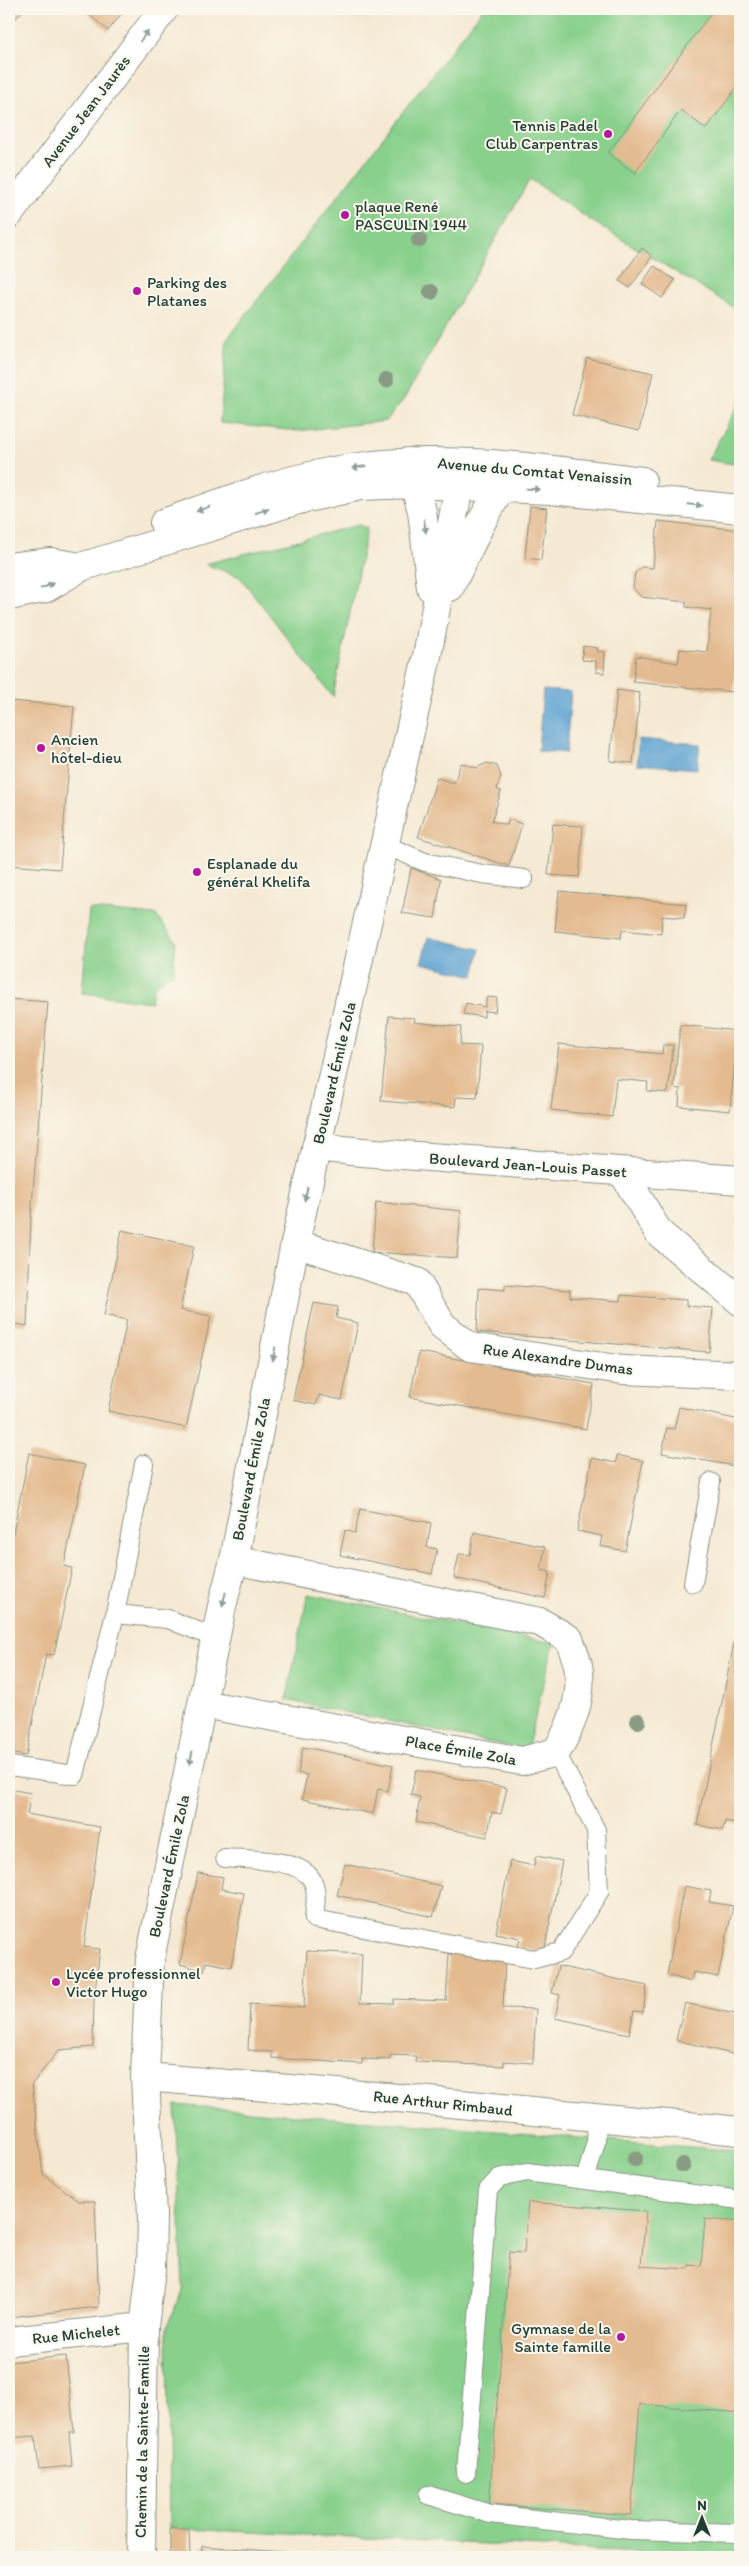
<svg xmlns="http://www.w3.org/2000/svg" width="749" height="2566" font-family="Itim,sans-serif">
  <rect width="100%" height="100%" fill="#fbf7ec"/>
  <filter id="ink" filterUnits="userSpaceOnUse"><feTurbulence type="fractalNoise" baseFrequency=".02" numOctaves="2"/><feDisplacementMap in="SourceGraphic" scale="10" xChannelSelector="R" yChannelSelector="G"/><feConvolveMatrix kernelMatrix="1 2 1 2 8 2 1 2 1" color-interpolation-filters="sRGB"/></filter>
  <filter id="wash" filterUnits="userSpaceOnUse"><feTurbulence type="fractalNoise" baseFrequency=".0096" numOctaves="4" result="noise"/><feDisplacementMap in="SourceGraphic" scale="20" xChannelSelector="R" yChannelSelector="G"/><feGaussianBlur stdDeviation="1.12" result="paint"/><feColorMatrix in="noise" values="0 0 0 0 0 0 0 0 0 0 0 0 0 0 0 0 0 1.4 0 .05"/><feComposite in="paint" operator="in"/></filter>
  <g filter="url(#wash)">
    <rect width="100%" height="100%" fill="#f5e9d3"/>
    <!-- green -->
    <path fill="#88d08c" stroke="#548660" d="M483,9H740V311L590,220L530,179L404,399L386,421L297,431L220,423L227,339Z
      M740,402V465L708,460Z
      M358,525L367,528L333,697L240,577L205,564Z
      M89,909L156,915L176,941L173,973L154,986L151,1002L82,993Z
      M308,1594L554,1643L527,1750L286,1700Z
      M175,2105L740,2151V2557L169,2528L167,2326L183,2288Z"/>
    <!-- water -->
    <path fill="#5ba1d1" stroke="#3d6f82" d="M543,690L571,692L566,753L538,751Z
      M638,739L700,744L697,769L637,764Z
      M428,937L480,949L474,976L421,963Z"/>
    <g id="blocks">
      <!-- building -->
      <path fill="#e4bb91" d="M9,9H24L9,26Z
        M83,9H125L108,31Z
        M714,9H740V83L706,129L681,110L635,173L608,153Z
        M642,248L652,256L630,288L619,281Z
        M654,266L675,280L662,298L642,284Z
        M587,358L653,373L639,431L572,415Z
        M530,506L547,508L541,560L525,558Z
        M658,521L740,530V617L734,692L633,682L636,656L678,663L680,649L707,652L711,610L686,607V602L641,597L633,588L635,573L642,567L653,568Z
        M583,646L598,648L597,651L605,652L604,673L596,672V661L582,660Z
        M617,690L640,693L633,763L610,761Z
        M9,701L74,706L60,869L9,865Z
        M461,763L476,768L487,763L497,766L501,776L497,789L501,791L492,821L507,825L509,819L522,824L509,866L418,837L437,778L454,783Z
        M553,824L583,826L579,877L548,875Z
        M411,868L441,879L435,918L402,913Z
        M559,891L686,904L684,918L662,916L661,934L622,930L621,938L555,931Z
        M487,997L497,998L495,1012L484,1011V1017L463,1014L466,1003L485,1007Z
        M9,999L48,1002L31,1218L27,1326L9,1323Z
        M389,1016L415,1018L414,1022L461,1027L460,1045L481,1046L477,1098L456,1097L455,1107L381,1101Z
        M680,1025L738,1031L730,1111L679,1106L680,1089L674,1088Z
        M559,1044L662,1054L663,1045H673L668,1093L647,1091L648,1082L616,1079L612,1117L551,1110Z
        M376,1202L461,1211L457,1258L372,1252Z
        M122,1230L194,1246L180,1310L211,1316L186,1428L108,1411L127,1320L104,1315Z
        M505,1285L570,1290V1297L621,1301V1295L686,1300V1306L713,1308L709,1352L477,1332L479,1288L505,1290Z
        M314,1303L338,1307L336,1318L358,1323L342,1400L319,1395L316,1405L293,1400Z
        M419,1352L594,1384L586,1429L410,1397Z
        M679,1407L740,1420V1467L662,1453L667,1428L674,1429Z
        M29,1453L85,1465L64,1566L72,1568L54,1655L46,1654L26,1756L9,1753V1553Z
        M617,1455L643,1461L625,1551L600,1546L602,1536L577,1531L592,1458L616,1463Z
        M360,1509L431,1523L427,1547L437,1549L432,1574L340,1555L345,1530L355,1533Z
        M474,1532L545,1547L541,1570L550,1572L545,1598L454,1578L459,1554L470,1555Z
        M735,1638L740,1639V1824L725,1821L723,1830L697,1825Z
        M303,1747L393,1765L388,1791L378,1789L373,1814L302,1799L307,1775L298,1773Z
        M416,1770L507,1788L501,1814L492,1812L487,1837L416,1822L420,1797L411,1795Z
        M9,1789L31,1793L27,1814L100,1827L84,1947L100,1949L94,1999L93,2047L59,2050L32,2084L43,2174L79,2201H95L99,2307L9,2317Z
        M536,1856L562,1861L544,1952L518,1947L520,1938L496,1933L510,1861L534,1866Z
        M345,1864L441,1886L433,1917L337,1895Z
        M198,1873L223,1877L221,1889L244,1893L231,1967L206,1962L204,1971L180,1964Z
        M684,1886L711,1891L709,1902L733,1906L718,1977L693,1972L691,1982L667,1975Z
        M307,1951L362,1954L360,2003L394,2004V1999L446,2001L449,1954L505,1957L503,2008L536,2009L533,2063L504,2061V2066L415,2062L416,2056L390,2055V2060L362,2059V2064L272,2058V2052L248,2050L250,2004L304,2008Z
        M558,1966L647,1986L643,2012L634,2011L629,2034L555,2018L560,1995L552,1993Z
        M685,2003L740,2015V2056L676,2040Z
        M528,2202L646,2211L641,2266L688,2269L689,2265L701,2266L705,2219L740,2222V2413L640,2404L631,2515L489,2504L509,2252L524,2253Z
        M66,2356L74,2432H69L72,2466L39,2469L35,2436L9,2438V2362Z
        M170,2528L189,2530L190,2557H170Z
        M202,2546L283,2552V2557H201Z"/>
    </g>
  </g>
  <g filter="url(#ink)">
    <use href="#blocks" fill-opacity="0" stroke="#8a9384" stroke-width="1"/>
    <g fill="none" stroke-linecap="round" stroke-linejoin="round">
      <defs>
        <path id="service" d="M385,845L425,862L482,874L524,879
          M693,1583L711,1482
          M115,1614L144,1464
          M9,1766L75,1775L115,1614L168,1619L215,1638
          M225,1858C248,1860 295,1858 310,1877C319,1888 315,1906 314,1919L534,1959L561,1952L599,1892L596,1830L556,1752
          M585,2180L740,2200
          M466,2473L488,2190L499,2178L527,2172L585,2180L596,2142L597,2118
          M428,2495L490,2514L631,2530L740,2533"/>
        <path id="minor" d="M408,462L422,511L431,588
          M450,587L482,521L501,488
          M316,1147L362,1152L740,1180
          M623,1173L659,1233L740,1301
          M295,1243L417,1282L442,1325L470,1347L623,1370L740,1375
          M202,1704L522,1761L556,1752C571,1728 584,1695 578,1665C576,1657 572,1648 569,1639L540,1622L234,1560
          M145,2077L398,2098L740,2131
          M9,2341L144,2327
          M141,2557L144,2327L151,2269L152,2215L145,2077L150,1959L222,1606L234,1560L295,1243L427,656L459,486V463"/>
        <path id="secondary" d="M9,214L164,9
          M164,523C228,500 291,476 358,467C452,454 548,469 642,481
          M9,567L51,562L81,567
          M9,596L46,588L81,567L298,500L360,486L414,484L550,490L740,509"/>
      </defs>
      <!-- service casing -->
      <use href="#service" stroke="#8a9384" stroke-width="20"/>
      <!-- minor casing -->
      <use href="#minor" stroke="#8a9384" stroke-width="30"/>
      <!-- secondary casing -->
      <use href="#secondary" stroke="#8a9384" stroke-width="30"/>
      <!-- service -->
      <use href="#service" stroke="#fff" stroke-width="18"/>
      <!-- minor -->
      <use href="#minor" stroke="#fff" stroke-width="28"/>
      <!-- secondary -->
      <use href="#secondary" stroke="#fff" stroke-width="28"/>
    </g>
    <!-- trees -->
    <g fill="#8b9a85">
      <circle cx="419" cy="240" r="8"/>
      <circle cx="431" cy="292" r="8"/>
      <circle cx="386" cy="380" r="8"/>
      <circle cx="638" cy="1721" r="8"/>
      <circle cx="635" cy="2159" r="8"/>
      <circle cx="683" cy="2165" r="8"/>
    </g>
    <!-- one-way arrows -->
    <defs><path id="oneway-solid" d="M-6-.8H1V-3.2L6.5 0L1 3.2V.8H-6Z" transform="scale(1.25)"/></defs>
    <g fill="#8f9e9a">
      <use href="#oneway-solid" transform="translate(144 36) rotate(-53)"/>
      <use href="#oneway-solid" transform="translate(359 467) rotate(172)"/>
      <use href="#oneway-solid" transform="translate(533 489) rotate(2)"/>
      <use href="#oneway-solid" transform="translate(695 505) rotate(6)"/>
      <use href="#oneway-solid" transform="translate(203 509) rotate(161)"/>
      <use href="#oneway-solid" transform="translate(262 511) rotate(-17)"/>
      <use href="#oneway-solid" transform="translate(425 526) rotate(82)"/>
      <use href="#oneway-solid" transform="translate(47 586) rotate(-23)"/>
      <use href="#oneway-solid" transform="translate(306 1194) rotate(103)"/>
      <use href="#oneway-solid" transform="translate(274 1354) rotate(101)"/>
      <use href="#oneway-solid" transform="translate(224 1599) rotate(104)"/>
      <use href="#oneway-solid" transform="translate(191 1758) rotate(102)"/>
    </g>
  </g>
  <!-- markers -->
  <g fill="#b5179e" stroke="#fbf7ec" stroke-width="2">
    <circle cx="608" cy="134" r="5"/>
    <circle cx="345" cy="215" r="5"/>
    <circle cx="137" cy="291" r="5"/>
    <circle cx="41" cy="748" r="5"/>
    <circle cx="197" cy="872" r="5"/>
    <circle cx="56" cy="1982" r="5"/>
    <circle cx="621" cy="2337" r="5"/>
  </g>
  <g text-anchor="middle" dominant-baseline="central" stroke-width="4" stroke-linejoin="round" paint-order="stroke">
    <!-- street labels -->
    <g font-size="16" fill="#1f3d34" stroke="#fbf7ec">
      <text transform="translate(86 111) rotate(-53)">Avenue Jean Jaurès</text>
      <text transform="translate(535 471) rotate(5)">Avenue du Comtat Venaissin</text>
      <text transform="translate(334 1073) rotate(-77)">Boulevard Émile Zola</text>
      <text transform="translate(528 1165) rotate(4)">Boulevard Jean-Louis Passet</text>
      <text transform="translate(558 1359) rotate(8)">Rue Alexandre Dumas</text>
      <text transform="translate(251 1469) rotate(-79)">Boulevard Émile Zola</text>
      <text transform="translate(461 1750) rotate(10)">Place Émile Zola</text>
      <text transform="translate(169 1866) rotate(-78)">Boulevard Émile Zola</text>
      <text transform="translate(443 2103) rotate(6)">Rue Arthur Rimbaud</text>
      <text transform="translate(76 2334) rotate(-6)">Rue Michelet</text>
      <text transform="translate(142 2442) rotate(-89)">Chemin de la Sainte-Famille</text>
    </g>
    <!-- poi labels -->
    <g font-size="16" fill="#1f3d34" stroke="#fbf7ec" text-anchor="start">
      <text x="598" y="125" text-anchor="end">Tennis Padel<tspan x="598" dy="18">Club Carpentras</tspan></text>
      <text x="355" y="206">plaque René<tspan x="355" dy="18">PASCULIN 1944</tspan></text>
      <text x="147" y="282">Parking des<tspan x="147" dy="18">Platanes</tspan></text>
      <text x="51" y="739">Ancien<tspan x="51" dy="18">hôtel-dieu</tspan></text>
      <text x="207" y="863">Esplanade du<tspan x="207" dy="18">général Khelifa</tspan></text>
      <text x="66" y="1973">Lycée professionnel<tspan x="66" dy="18">Victor Hugo</tspan></text>
      <text x="611" y="2328" text-anchor="end">Gymnase de la<tspan x="611" dy="18">Sainte famille</tspan></text>
    </g>
  </g>
  <!-- margin -->
  <rect width="749" height="2566" fill="none" stroke="#fbf7ec" stroke-width="30"/>
  <!-- north arrow -->
  <g transform="translate(702 2518)" stroke="#fbf7ec" stroke-width="4" paint-order="stroke">
  <path d="M0-4L9 19L0 12L-9 19Z" fill="#1f3d34"/>
  <text y="-8" font-size="14" font-weight="bold" text-anchor="middle" fill="#1f3d34">N</text>
  </g>
</svg>
